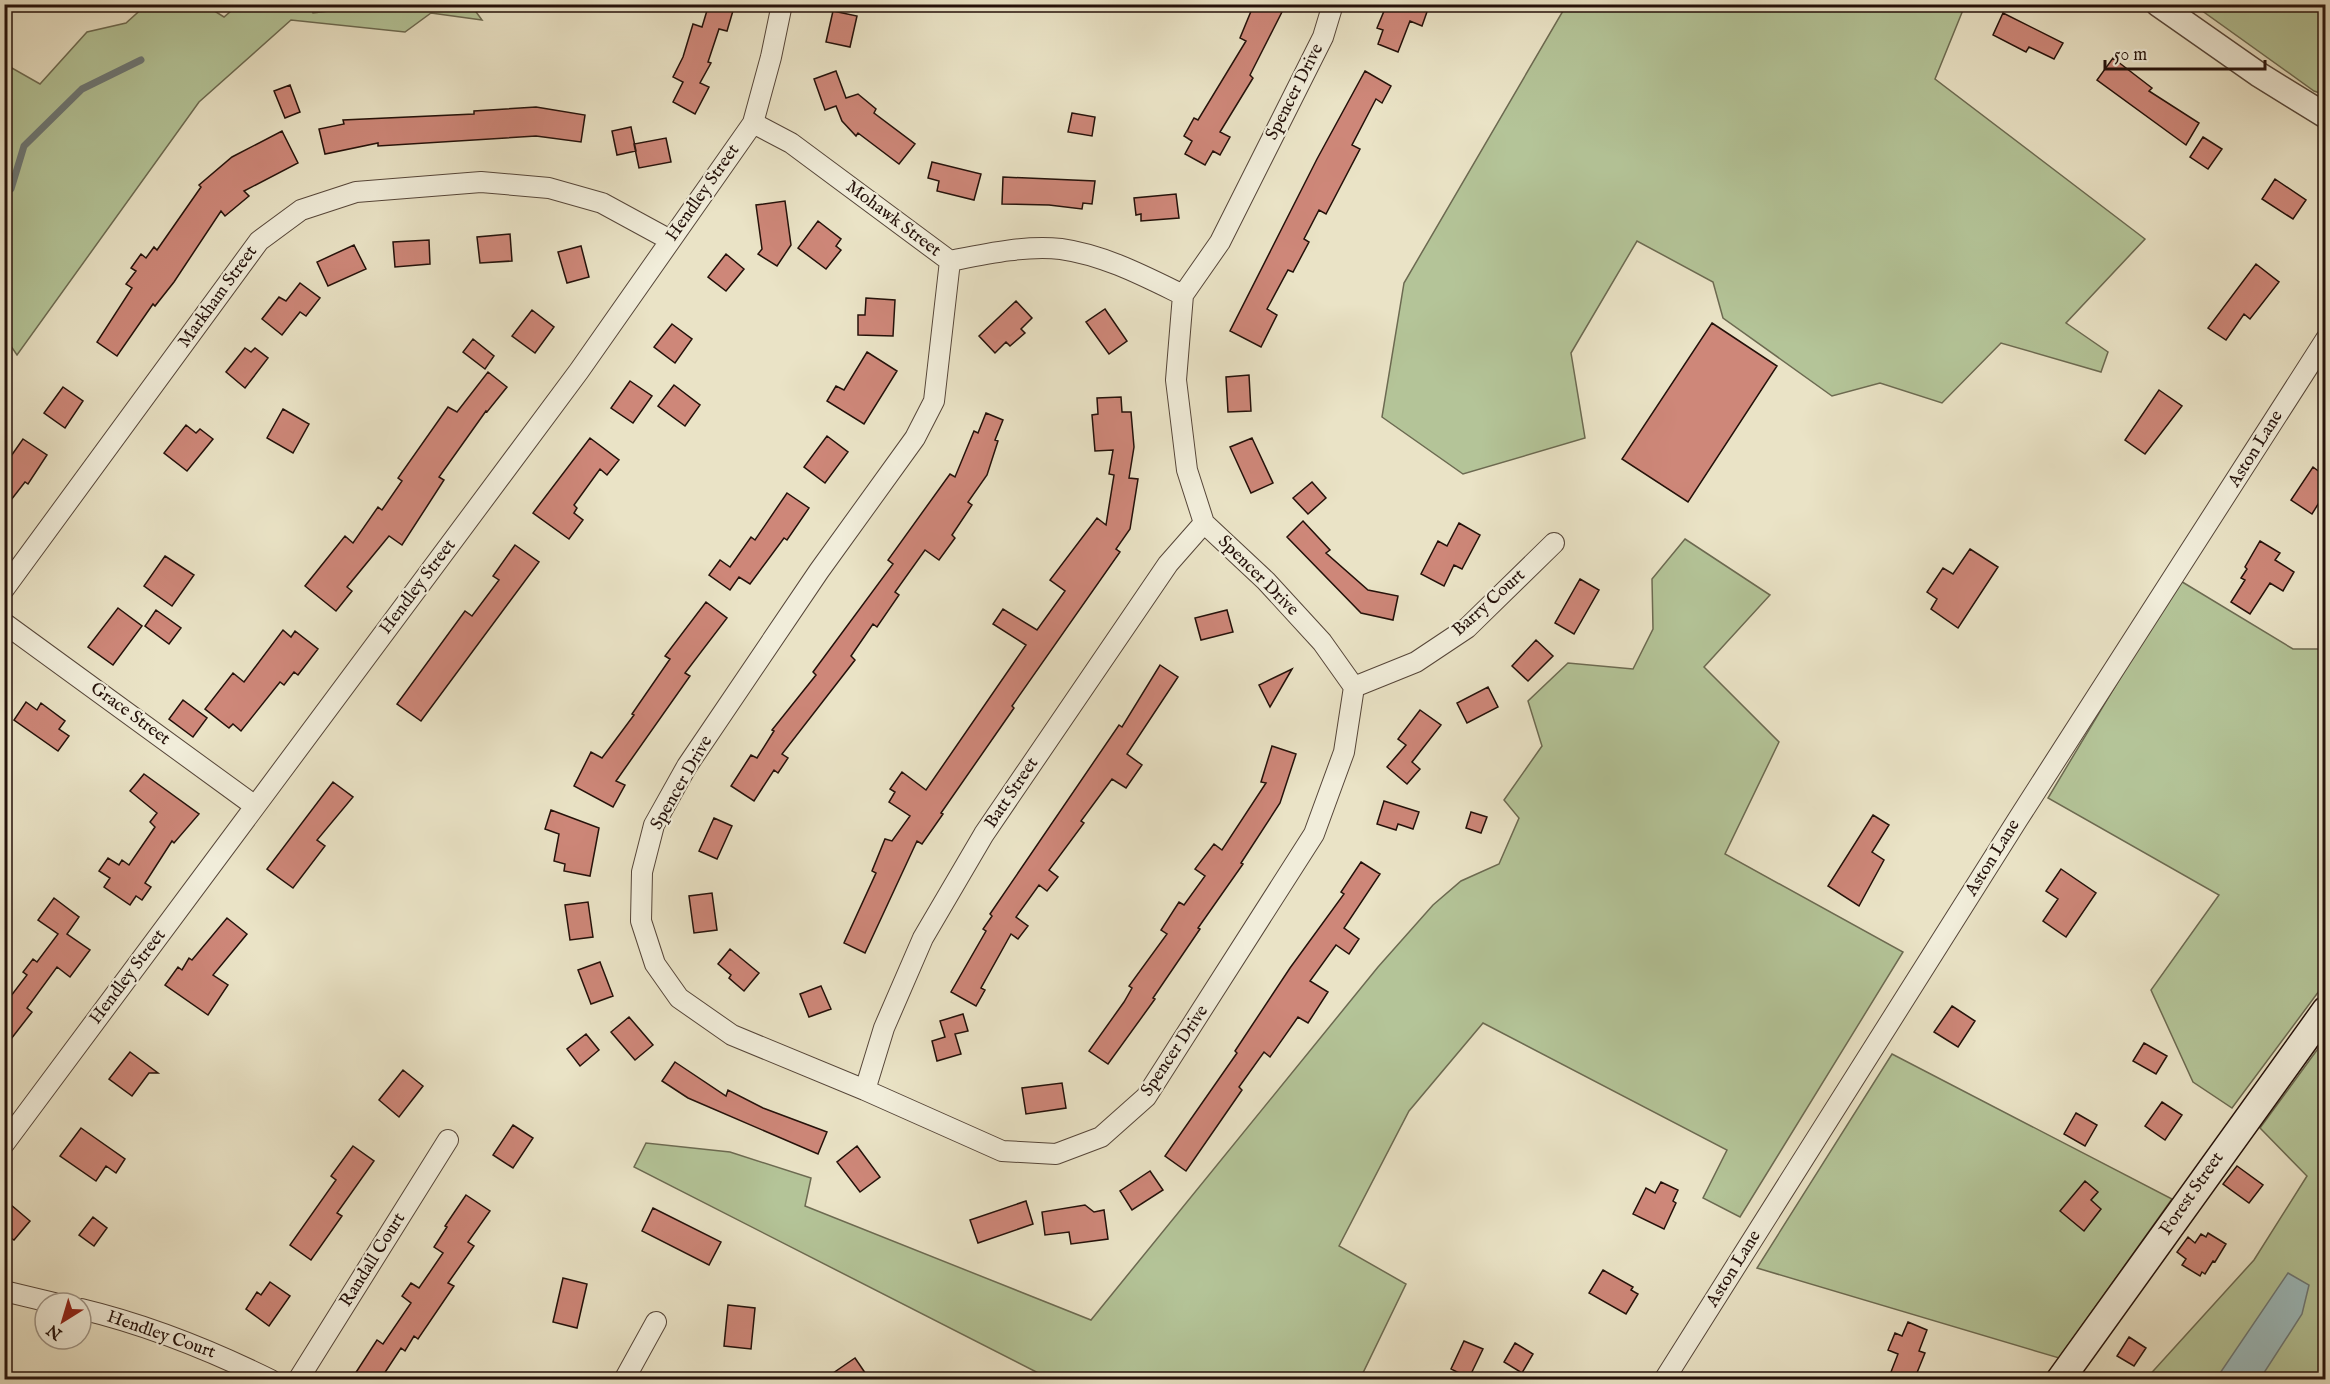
<svg xmlns="http://www.w3.org/2000/svg" width="2330" height="1384" font-family="'IM FELL English',serif">
  <rect width="100%" height="100%" fill="#eae3c6"/>
  <filter id="stains"><feTurbulence type="fractalNoise" baseFrequency=".00333" numOctaves="4"/><feColorMatrix values="0 0 0 0 .2 0 0 0 0 .09 0 0 0 0 .02 0 0 0 .5 -.17"/></filter>
  <radialGradient id="worn" r=".72"><stop offset=".6" stop-color="#630" stop-opacity="0"/><stop offset="1" stop-color="#630" stop-opacity=".3"/></radialGradient>
  <!-- green -->
  <path fill="#b4c498" stroke="#6c6a51" stroke-width="1.5" d="M1567,4L1965,5L1935,79L2145,239L2066,323L2108,352L2101,372L2001,343L1942,403L1880,383L1832,396L1723,318L1713,282L1637,241L1571,353L1585,438L1463,474L1382,417L1404,283Z
    M238,5H310L313,13L388,4L471,5L482,20L431,13L405,32L291,20L199,102L17,355L4,336L5,64L40,84L87,32L126,23L146,5H205L224,17Z
    M2194,5H2325V95L2314,91Z
    M1685,539L1770,595L1704,667L1779,742L1725,854L1903,952L1740,1217L1703,1198L1727,1150L1483,1023L1409,1111L1339,1246L1406,1284L1362,1375L1371,1379H1050L634,1167L646,1143L730,1152L811,1178L805,1206L1091,1320L1378,967L1433,905L1461,881L1499,864L1519,818L1504,800L1542,746L1528,701L1568,663L1633,669L1653,629L1652,579Z
    M2179,580L2293,649H2325V983L2232,1108L2193,1082L2151,990L2219,895L2048,798Z
    M2325,1039V1379L2145,1380L2254,1260L2307,1176L2260,1128Z
    M1892,1054L2172,1199L2059,1358L1757,1268Z"/>
  <!-- water -->
  <path fill="#9cbcbf" stroke="#6c7877" stroke-width="1.5" d="M2288,1273L2309,1285L2302,1314L2260,1379H2216Z"/>
  <g fill="none" stroke-linecap="round" stroke-linejoin="round">
    <!-- stream -->
    <path stroke="#6c7877" stroke-width="7" d="M4,192L11,189L24,146L82,89L141,60"/>
  </g>
  <!-- building -->
  <path fill="#ce8779" stroke="#24110a" stroke-width="1.5" d="M709,4H735L727,31L719,29L708,62L711,63L700,83L709,87L695,114L673,102L683,82L673,77L683,57L693,24L702,27Z
    M1254,4H1286L1250,75L1253,78L1220,132L1230,137L1220,155L1213,151L1205,165L1185,154L1192,141L1184,136L1194,118L1198,120L1246,41L1240,38Z
    M1370,4H1415L1428,9L1422,26L1410,21L1398,52L1378,44L1383,30L1377,28L1384,11Z
    M833,11L857,16L850,47L826,42Z
    M2003,13L2063,43L2054,59L2029,47L2026,52L1993,35Z
    M2113,58L2152,88L2149,91L2199,123L2186,145L2097,80Z
    M836,71L846,98L858,94L876,109L874,113L915,144L899,164L858,133L856,136L842,121L836,106L825,110L814,79Z
    M1365,71L1391,86L1382,103L1376,99L1352,145L1360,149L1326,214L1319,210L1304,239L1309,242L1293,272L1288,270L1267,309L1277,315L1261,347L1230,331L1317,159Z
    M290,85L300,112L285,118L274,91Z
    M536,107L585,115L581,142L536,136L378,146V143L325,154L319,129L344,124L343,120L474,114V111Z
    M1072,113L1095,117L1092,136L1068,132Z
    M631,127L636,151L617,155L612,131Z
    M282,131L298,163L244,191L249,196L225,216L221,211L174,282L155,306L153,304L117,356L97,342L132,288L126,284L136,271L131,268L141,254L146,258L154,247L157,250L201,187L199,185L232,157Z
    M2203,137L2222,149L2208,169L2190,157Z
    M666,138L671,162L639,168L634,144Z
    M932,162L981,174L974,200L937,191L939,181L928,178Z
    M1003,177L1095,181L1092,204L1083,203L1082,209L1049,205L1002,204Z
    M2275,179L2306,200L2293,219L2262,199Z
    M1176,194L1179,218L1141,221V214L1136,215L1134,198Z
    M785,201L791,245L777,266L758,254L762,249L756,205Z
    M818,221L841,239L836,246L841,250L826,269L798,248Z
    M510,234L512,261L480,263L477,237Z
    M429,240L430,264L395,267L393,242Z
    M354,245L366,269L328,286L317,262Z
    M581,246L589,277L567,283L558,252Z
    M726,254L744,269L726,291L708,277Z
    M2256,264L2279,282L2250,319L2244,314L2226,340L2208,328Z
    M300,283L320,298L306,316L300,312L282,335L262,319L279,297L286,301Z
    M866,298L895,300L893,336L858,335V315H865Z
    M1016,301L1032,318L1021,329L1025,333L1010,346L1006,342L995,353L979,336Z
    M1105,309L1127,341L1109,354L1086,322Z
    M532,310L554,327L535,353L512,336Z
    M1712,323L1777,366L1688,502L1622,459Z
    M672,324L692,339L675,363L654,347Z
    M473,339L494,356L485,369L463,352Z
    M245,348L251,352L255,348L268,358L245,388L226,372Z
    M867,352L897,371L864,424L827,401L836,386L844,390Z
    M488,372L507,387L487,412L486,411L439,477L444,480L402,545L389,536L347,587L352,591L336,611L305,586L345,536L353,543L378,507L382,510L402,481L398,478L448,407L457,412Z
    M1249,375L1251,411L1228,412L1226,377Z
    M630,381L652,396L633,423L611,408Z
    M674,385L700,405L685,426L658,406Z
    M63,387L83,401L65,428L44,413Z
    M2159,390L2182,406L2145,454L2125,440Z
    M1121,397L1122,412H1131L1134,447L1129,478L1138,479L1130,529L1116,549L1120,552L1012,706L1014,708L941,813L943,814L922,844L917,841L865,953L844,943L876,873L872,871L885,839L892,841L910,816L889,802L895,792L890,789L902,772L926,790L1026,645L993,624L1003,609L1037,630L1065,591L1050,580L1097,518L1106,525L1114,475L1109,474L1113,450L1095,451L1092,415L1098,414L1097,398Z
    M283,409L309,424L293,453L267,438Z
    M986,413L1003,420L995,440L998,441L987,475L968,502L972,505L952,535L955,538L939,560L925,550L895,592L899,595L877,627L873,624L851,656L855,660L782,754L788,758L778,773L774,770L754,801L731,786L751,755L757,758L774,731L772,730L816,675L813,672L893,564L888,560L950,474L955,477L974,431L978,433Z
    M186,425L196,433L200,429L213,439L187,471L164,453Z
    M827,436L848,452L825,483L804,467Z
    M590,438L619,460L607,475L600,469L574,505L577,508L574,513L583,520L569,539L533,513Z
    M1252,438L1273,483L1251,493L1230,447Z
    M23,439L47,455L28,484L25,482L4,509V466Z
    M2313,467L2325,476V493L2312,514L2291,500Z
    M1312,482L1326,498L1308,514L1293,498Z
    M787,493L809,508L787,540L784,538L750,584L739,577L730,590L709,575L720,560L730,567L751,537L755,540Z
    M1303,521L1330,550L1326,553L1368,590L1398,596L1393,620L1361,613L1287,537Z
    M1459,523L1480,535L1462,569L1454,565L1444,586L1421,574L1438,541L1447,546Z
    M2260,541L2280,553L2275,560L2294,572L2283,591L2270,583L2250,614L2231,602L2245,580L2241,578L2247,569L2245,567Z
    M515,545L539,562L421,721L397,704L465,611L472,616L499,580L493,576Z
    M1970,549L1998,567L1958,628L1931,609L1937,599L1927,592L1943,568L1953,574Z
    M165,556L194,575L172,606L144,586Z
    M1580,579L1599,590L1574,634L1555,623Z
    M706,602L727,618L685,673L690,676L616,781L625,785L613,807L574,786L591,752L602,758L634,715L632,714L670,659L665,656Z
    M118,608L142,626L113,665L88,647Z
    M156,610L181,628L169,644L145,626Z
    M1227,610L1233,632L1201,640L1195,618Z
    M283,630L291,637L295,631L318,649L298,675L294,672L284,685L280,682L241,731L233,724L229,728L205,709L233,673L244,682Z
    M1536,640L1553,656L1528,681L1512,666Z
    M1160,665L1178,677L1127,754L1142,765L1126,788L1112,779L1081,821L1084,823L1049,870L1058,877L1047,891L1039,885L1016,917L1028,926L1018,939L1011,934L981,988L985,990L976,1006L951,992L986,931L983,929L992,916L990,914L1119,725L1122,727Z
    M1292,669L1270,707L1259,685Z
    M1488,687L1498,707L1467,723L1457,703Z
    M183,700L207,718L193,737L169,719Z
    M26,702L37,710L41,703L65,721L59,729L69,736L58,751L14,720Z
    M1420,710L1441,725L1412,762L1420,769L1407,784L1387,767L1406,745L1398,739Z
    M1272,746L1296,754L1280,803L1241,863L1243,864L1198,928L1200,929L1153,998L1155,999L1108,1064L1089,1051L1124,1002L1132,988L1129,986L1167,934L1161,930L1179,902L1184,905L1205,876L1195,869L1214,844L1222,850L1266,783L1261,782Z
    M144,774L199,814L174,843L172,841L145,883L151,887L142,900L136,896L130,905L104,887L110,878L99,871L108,858L119,865L122,860L129,865L155,827L150,822L157,813L130,791Z
    M333,782L353,797L317,840L325,846L293,888L267,869Z
    M1384,801L1419,812L1413,829L1398,824L1396,830L1377,824Z
    M551,810L599,828L590,876L564,871L565,864L554,861L559,834L545,829Z
    M1471,812L1487,817L1481,833L1466,828Z
    M1873,815L1889,825L1872,852L1884,860L1859,906L1828,886Z
    M714,818L732,826L717,859L699,851Z
    M1361,862L1380,874L1344,928L1359,939L1349,954L1336,945L1310,981L1328,992L1308,1023L1298,1017L1270,1057L1264,1052L1239,1087L1242,1090L1186,1171L1165,1156L1237,1053L1235,1051L1290,968L1344,894L1341,892Z
    M2061,869L2096,893L2066,937L2043,921L2058,899L2046,891Z
    M712,893L717,930L694,933L689,896Z
    M54,898L79,917L67,934L90,950L70,977L57,967L27,1008L32,1012L4,1048V1005L27,975L23,972L33,959L37,962L58,934L38,920Z
    M588,902L593,937L570,940L565,905Z
    M227,918L247,934L213,975L228,985L208,1015L165,985L178,967L182,970L189,958L192,960Z
    M730,949L759,973L744,991L729,978L731,975L718,964Z
    M600,962L613,996L591,1004L578,970Z
    M821,986L831,1009L809,1017L800,994Z
    M1952,1006L1975,1021L1958,1047L1934,1032Z
    M963,1014L968,1031L955,1034L961,1054L937,1061L932,1041L945,1037L940,1021Z
    M629,1017L653,1045L635,1060L611,1032Z
    M586,1034L599,1050L580,1066L567,1049Z
    M2144,1043L2167,1056L2156,1074L2133,1061Z
    M130,1052L158,1073H149L132,1096L109,1079Z
    M675,1062L726,1096L728,1090L763,1108L827,1132L818,1154L688,1098L662,1081Z
    M403,1070L423,1086L399,1117L379,1100Z
    M1062,1083L1066,1108L1026,1114L1022,1088Z
    M2162,1102L2182,1115L2165,1140L2145,1126Z
    M2076,1113L2097,1125L2085,1146L2064,1134Z
    M513,1125L533,1138L513,1168L493,1155Z
    M81,1128L125,1159L116,1173L106,1166L96,1181L60,1156Z
    M353,1146L374,1161L337,1213L342,1216L311,1260L290,1245L336,1180L331,1176Z
    M857,1146L880,1177L860,1192L837,1162Z
    M2237,1166L2263,1185L2249,1203L2223,1184Z
    M1150,1171L1163,1190L1132,1210L1120,1191Z
    M2085,1181L2098,1192L2091,1200L2101,1209L2084,1231L2060,1211Z
    M1661,1182L1678,1190L1673,1201L1676,1203L1664,1229L1633,1214L1646,1188L1655,1193Z
    M466,1195L490,1211L468,1242L474,1246L448,1283L454,1286L418,1339L414,1336L405,1351L401,1348L380,1380H351L377,1340L383,1344L411,1303L402,1296L411,1283L419,1288L443,1253L434,1247L447,1227L445,1226Z
    M4,1199L30,1221L14,1240L4,1233Z
    M1026,1201L1033,1224L978,1243L970,1220Z
    M1085,1205L1094,1212L1104,1210L1108,1239L1071,1244L1069,1232L1045,1235L1042,1212Z
    M653,1208L721,1242L709,1265L642,1231Z
    M93,1217L107,1228L94,1246L79,1235Z
    M2208,1233L2226,1244L2215,1262L2213,1261L2205,1274L2202,1272L2200,1276L2182,1265L2186,1259L2177,1252L2188,1237L2195,1243L2201,1234L2206,1237Z
    M1603,1270L1633,1287L1631,1290L1638,1294L1626,1314L1589,1293Z
    M563,1278L587,1284L577,1328L553,1322Z
    M270,1282L290,1296L269,1326L246,1309L257,1292L261,1295Z
    M728,1305L755,1308L751,1349L724,1346Z
    M1908,1322L1927,1330L1919,1351L1925,1353L1914,1380L1891,1372L1898,1354L1888,1350L1895,1333L1902,1336Z
    M2129,1337L2146,1348L2134,1366L2117,1356Z
    M1464,1341L1483,1349L1469,1378L1451,1369Z
    M1515,1343L1533,1354L1522,1373L1504,1362Z
    M855,1358L870,1380H823Z"/>
  <g fill="none" stroke-linecap="round" stroke-linejoin="round">
    <defs>
      <path id="minor" d="M753,123L791,143L950,261C985,254 1025,245 1061,249C1104,255 1144,276 1183,295
        M950,261L934,401L915,438L819,571L687,766L654,825L642,872L641,921L655,964L679,998L732,1035L865,1090L1002,1151L1056,1154L1101,1137L1146,1097L1314,834L1344,752L1354,687L1322,642L1266,581L1204,523L1187,470L1176,380L1183,295L1220,242L1323,37L1333,4
        M4,589L259,241L301,210L356,192L481,182L549,188L602,203L670,240
        M4,623L255,806
        M1354,687L1416,662L1467,628L1554,543
        M865,1090L884,1028L923,938L984,834L1168,564L1204,523
        M4,1144L579,371L753,123L771,57L782,4
        M4,1291L54,1303
        M81,1309C148,1325 210,1350 271,1380
        M298,1380L448,1140
        M624,1380L656,1322
        M1664,1380L2018,819L2326,339"/>
      <path id="tertiary" d="M2158,4L2258,74L2326,116"/>
      <path id="secondary" d="M2060,1380L2326,1010"/>
    </defs>
    <!-- minor casing -->
    <use href="#minor" stroke="#564639" stroke-width="22"/>
    <!-- tertiary casing -->
    <use href="#tertiary" stroke="#564639" stroke-width="27"/>
    <!-- secondary casing -->
    <use href="#secondary" stroke="#24110a" stroke-width="30"/>
    <!-- minor -->
    <use href="#minor" stroke="#f1edda" stroke-width="20"/>
    <!-- tertiary -->
    <use href="#tertiary" stroke="#f1edda" stroke-width="24"/>
    <!-- secondary -->
    <use href="#secondary" stroke="#f1edda" stroke-width="27"/>
  </g>
  <g text-anchor="middle" dominant-baseline="central" stroke-width="4.5" stroke-linejoin="round" paint-order="stroke">
    <!-- street labels -->
    <g font-size="18" fill="#24110a" stroke="#f1edda">
      <text transform="translate(1295 92) rotate(-63)">Spencer Drive</text>
      <text transform="translate(703 193) rotate(-55)">Hendley Street</text>
      <text transform="translate(893 219) rotate(37)">Mohawk Street</text>
      <text transform="translate(218 297) rotate(-54)">Markham Street</text>
      <text transform="translate(2256 449) rotate(-58)">Aston Lane</text>
      <text transform="translate(1258 576) rotate(45)">Spencer Drive</text>
      <text transform="translate(418 587) rotate(-53)">Hendley Street</text>
      <text transform="translate(1489 603) rotate(-42)">Barry Court</text>
      <text transform="translate(130 714) rotate(36)">Grace Street</text>
      <text transform="translate(682 783) rotate(-60)">Spencer Drive</text>
      <text transform="translate(1012 793) rotate(-56)">Batt Street</text>
      <text transform="translate(1993 858) rotate(-58)">Aston Lane</text>
      <text transform="translate(128 977) rotate(-53)">Hendley Street</text>
      <text transform="translate(1175 1051) rotate(-56)">Spencer Drive</text>
      <text transform="translate(2192 1194) rotate(-55)">Forest Street</text>
      <text transform="translate(373 1260) rotate(-58)">Randall Court</text>
      <text transform="translate(1734 1269) rotate(-58)">Aston Lane</text>
      <text transform="translate(161 1335) rotate(19)">Hendley Court</text>
    </g>
  </g>
  <!-- margin -->
  <rect width="2330" height="1384" fill="none" stroke="#eae3c6" stroke-width="24"/>
  <rect x="6" y="6" width="2318" height="1372" fill="none" stroke="#24110a" stroke-width="3"/>
  <rect x="12" y="12" width="2306" height="1360" fill="none" stroke="#24110a" stroke-width="1.5"/>
  <!-- north arrow -->
  <g transform="translate(63 1321) rotate(217)"><circle r="28" fill="#f1edda" stroke="#9f9587" stroke-width="1.5"/>
  <path d="M0-4.5L10 22L0 15L-10 22Z" fill="#8f2418"/>
  <text y="-9" font-size="16" font-weight="bold" text-anchor="middle" fill="#24110a">N</text>
  </g>
  <!-- scale -->
  <path d="M2105 60v9h160v-9" fill="none" stroke="#24110a" stroke-width="3"/>
  <text x="2114" y="60" font-size="18" fill="#24110a" stroke="#f1edda" stroke-width="4.5" paint-order="stroke">50 m</text>
  <rect width="100%" height="100%" filter="url(#stains)"/>
  <rect width="100%" height="100%" fill="url(#worn)"/>
</svg>
